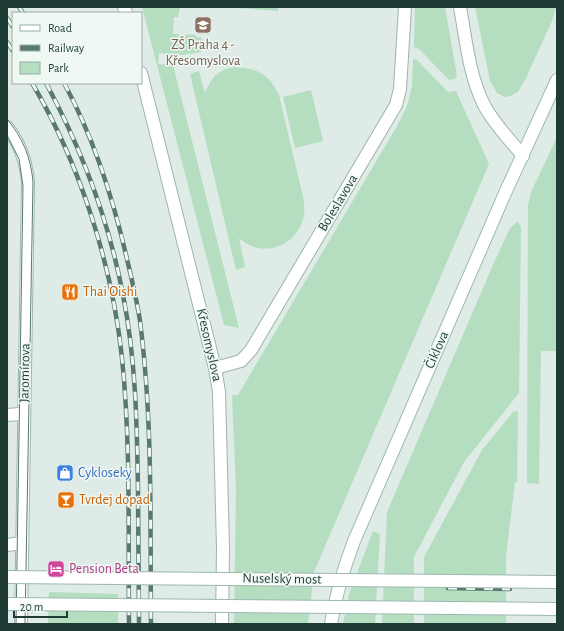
<svg xmlns="http://www.w3.org/2000/svg" width="564" height="631" font-family="'Alegreya Sans',sans-serif">
  <rect width="100%" height="100%" fill="#deebe6"/>
  <!-- green -->
  <path fill="#b5dec1" d="M142,7H180L178,17H174L173,34L196,35V37L202,38L201,52L182,55L159,53L158,64L173,65L239,328L224,325Z
    M240,7H278V11L239,8Z
    M415,7H445L457,76L455,79L449,80L419,49L414,47Z
    M475,7H556L552,21L526,78L518,92L510,96L505,97L497,93L490,81Z
    M413,59L417,60L448,92L456,91L489,164L314,572L308,624H234L236,489L232,395H238L397,126L407,106L412,86Z
    M235,67C257,68 269,74 279,95L304,201C304,207 305,213 303,219C298,239 278,252 258,248C251,247 244,242 239,238L245,267L236,270L190,74L199,71L205,93C212,77 217,70 235,67Z
    M311,90L323,141L295,148L283,97Z
    M557,137V351H541L539,484L527,483L528,205L531,192Z
    M517,222L519,223L521,227L519,393L464,462L414,557V624H382L387,512L492,267L510,228Z
    M518,411L517,482H515L506,556V624H424V557L482,450L513,412Z
    M373,531L380,534L375,624H343L349,594Z
    M49,592L118,594V624H48Z"/>
  <g fill="none" stroke-linecap="round" stroke-linejoin="round">
    <defs>
      <path id="street" d="M124,7L126,13
        M460,7C466,40 469,75 484,105C494,124 510,140 523,156
        M141,73L215,368L219,392L223,548L222,624
        M215,368L241,361L251,350L396,105L400,89L405,7
        M7,415L20,414L24,418
        M7,545L22,543"/>
      <path id="secondary" d="M7,127C20,143 26,161 28,182L21,624
        M331,624C336,593 343,570 354,541L506,191L557,80"/>
    </defs>
    <!-- street casing -->
    <use href="#street" stroke="#a1b3ad" stroke-width="14"/>
    <!-- secondary casing -->
    <use href="#secondary" stroke="#9cb8af" stroke-width="14"/>
    <!-- street -->
    <use href="#street" stroke="#fff" stroke-width="12"/>
    <!-- secondary -->
    <use href="#secondary" stroke="#fff" stroke-width="12"/>
    <!-- tram -->
    <path stroke="#587870" stroke-width="1" d="M7,119C23,138 31,158 33,182L25,624
      M7,135L19,159L23,186L16,624"/>
    <defs>
      <path id="rail" d="M19,7L23,13
        M7,18L13,27
        M7,42L13,51
        M32,83C80,164 112,264 122,358C131,446 128,535 129,624
        M46,83C82,150 109,221 123,295C136,360 137,425 138,491C138,535 139,580 139,624
        M64,83C94,138 113,198 127,259C132,280 137,301 140,321C153,421 150,523 151,624
        M448,588L510,589"/>
    </defs>
    <!-- rail casing -->
    <use href="#rail" stroke="#587870" stroke-width="4.5"/>
    <!-- rail -->
    <use href="#rail" stroke="#eff8f3" stroke-width="3" stroke-dasharray="9" stroke-linecap="butt"/>
    <defs>
      <path id="secondary-bridge" d="M7,577L557,582
        M7,604L557,609"/>
    </defs>
    <!-- secondary-bridge casing -->
    <use href="#secondary-bridge" stroke="#9cb8af" stroke-width="14" stroke-linecap="butt"/>
    <!-- secondary-bridge -->
    <use href="#secondary-bridge" stroke="#fff" stroke-width="12"/>
  </g>
  <!-- icons -->
  <defs>
    <symbol id="school-square" viewBox="-11 -11 22 22"><rect x="-9" y="-9" width="18" height="18" rx="4" fill="#8d6e63" stroke="#eff8f3"/><path d="M0-5L7-2L0 1L-7-2ZM-4 1L0 2.5L4 1V4Q0 6-4 4Z" fill="#fff"/></symbol>
    <symbol id="restaurant-square" viewBox="-11 -11 22 22"><rect x="-9" y="-9" width="18" height="18" rx="4" fill="#e8710a" stroke="#eff8f3"/><path d="M-5-6h1v4h1v-4h1v4h1v-4h1v5L-1.5 .5V6h-2V.5L-5-1ZM5-6V6H3V1.5H1.5Q1.5-4 5-6Z" fill="#fff"/></symbol>
    <symbol id="shop-square" viewBox="-11 -11 22 22"><rect x="-9" y="-9" width="18" height="18" rx="4" fill="#3f7fe0" stroke="#eff8f3"/><path d="M-5-2.5h2.3a2.7 3.5 0 0 1 5.4 0H5L5.5 6h-11ZM-1.5-2.5h3a1.5 2.3 0 0 0-3 0Z" fill="#fff"/></symbol>
    <symbol id="bar-square" viewBox="-11 -11 22 22"><rect x="-9" y="-9" width="18" height="18" rx="4" fill="#e8710a" stroke="#eff8f3"/><path d="M-6-5H6L.8 .8V4.5H3.5V6h-7V4.5H-.8V.8Z" fill="#fff"/></symbol>
    <symbol id="hotel-square" viewBox="-11 -11 22 22"><rect x="-9" y="-9" width="18" height="18" rx="4" fill="#d1479c" stroke="#eff8f3"/><path d="M-6-4.5h1.5V1H6V5H4.5V3h-9V5H-6ZM-4 0a1.8 1.8 0 1 1 3.6 0ZM.5 0V-2.5h3Q6-2.5 6 0Z" fill="#fff"/></symbol>
  </defs>
  <g fill-rule="evenodd">
    <use href="#school-square" x="193" y="15" width="20" height="20"/>
    <use href="#restaurant-square" x="60" y="282" width="20" height="20"/>
    <use href="#shop-square" x="55" y="463" width="20" height="20"/>
    <use href="#bar-square" x="56" y="490" width="20" height="20"/>
    <use href="#hotel-square" x="46" y="559" width="20" height="20"/>
  </g>
  <g text-anchor="middle" dominant-baseline="central" stroke-width="3" stroke-linejoin="round" paint-order="stroke">
    <!-- education labels -->
    <g font-size="14" fill="#785e54" stroke="#eff8f3">
      <text x="203" y="45">ZŠ Praha 4 -<tspan x="203" dy="16">Křesomyslova</tspan></text>
    </g>
    <!-- street labels -->
    <g font-size="14" fill="#1e3c35" stroke="#eff8f3">
      <text transform="translate(338 203) rotate(-59)">Boleslavova</text>
      <text transform="translate(209 345) rotate(77)">Křesomyslova</text>
      <text transform="translate(437 350) rotate(-66)">Čiklova</text>
      <text transform="translate(25 373) rotate(-89)">Jaromírova</text>
      <text transform="translate(282 579) rotate(1)">Nuselský most</text>
    </g>
    <!-- food labels -->
    <g font-size="14" fill="#c56008" stroke="#eff8f3" text-anchor="start">
      <text x="83" y="292">Thai Oishi</text>
      <text x="79" y="500">Tvrdej dopad</text>
    </g>
    <!-- shop labels -->
    <g font-size="14" fill="#366cbe" stroke="#eff8f3" text-anchor="start">
      <text x="78" y="473">Cykloseky</text>
    </g>
    <!-- hotel labels -->
    <g font-size="14" fill="#b23c85" stroke="#eff8f3" text-anchor="start">
      <text x="69" y="569">Pension Beta</text>
    </g>
  </g>
  <!-- border -->
  <rect width="564" height="631" fill="none" stroke="#1e3c35" stroke-width="16"/>
  <!-- legend -->
  <rect x="12" y="12" width="130" height="72" fill="#eff8f3" stroke="#9bada7"/>
  <rect x="20" y="25" width="20" height="6" fill="#ffffff" stroke="#9bada7"/>
  <text x="48" y="32" font-size="12" fill="#1e3c35">Road</text>
  <rect x="20" y="45" width="20" height="6" fill="#587870" stroke="#9bada7"/>
  <text x="48" y="52" font-size="12" fill="#1e3c35">Railway</text>
  <rect x="20" y="62" width="20" height="12" fill="#b5dec1" stroke="#9bada7"/>
  <text x="48" y="72" font-size="12" fill="#1e3c35">Park</text>
  <!-- scale -->
  <path d="M14 611v6h53v-6" fill="none" stroke="#1e3c35" stroke-width="2"/>
  <text x="20" y="611" font-size="12" fill="#1e3c35" stroke="#eff8f3" stroke-width="3" paint-order="stroke">20 m</text>
</svg>
